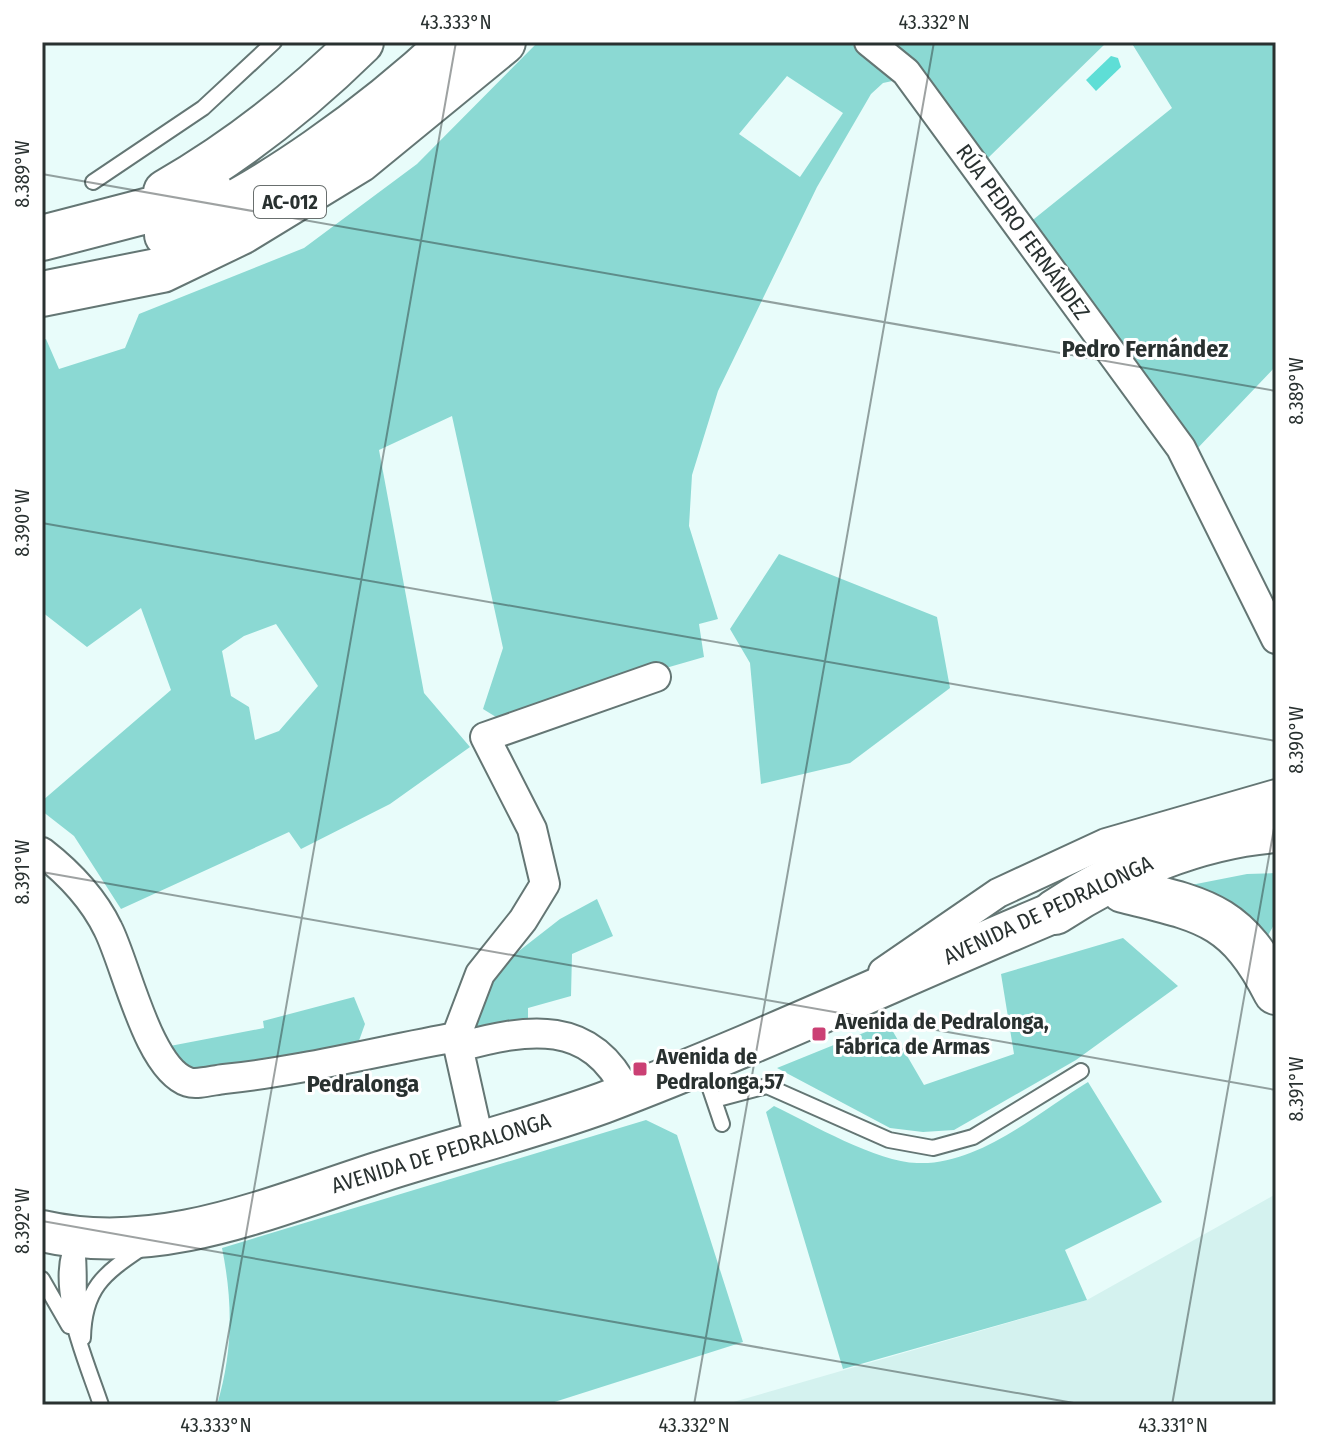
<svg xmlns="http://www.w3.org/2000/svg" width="1318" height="1447" font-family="'Fira Sans Condensed',sans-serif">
  <rect width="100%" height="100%" fill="#e8fcfa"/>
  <!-- built -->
  <path fill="#d4f2ef" d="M1276,1194V1405H723L1087,1300Z"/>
  <!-- green -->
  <path fill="#8bd9d3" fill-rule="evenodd" d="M538,42H849L897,80L883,83L871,94L817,187L718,391L692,475L689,526L718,619L699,624L704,657L496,717L483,709L503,648L452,416L379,450L424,693L470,747L390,804L301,849L289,832L121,909L74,836L42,811V801L171,690L141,608L87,647L42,612V340L46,339L59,369L125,348L139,314L304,248L417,164ZM787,76L843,113L800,177L739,134ZM276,624L318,686L279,731L255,740L249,707L231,696L222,651L244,636Z
    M879,42H1107L988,158L924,73Z
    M1131,42H1276V366L1194,452L1029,223L1172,108Z
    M779,554L937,617L950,688L850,763L761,784L750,663L730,629Z
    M1276,873V921L1265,941L1232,910L1191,885L1247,874Z
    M597,899L613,936L572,954L571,996L528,1008V1023L477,1033L475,1027L497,968L560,919Z
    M1123,938L1178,986L1076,1060L954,1130L923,1132L890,1128L777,1068L888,1023L924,1085L1014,1054L1001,974Z
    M354,997L365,1024L356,1049L197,1071L181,1065L170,1046L264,1028L263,1021Z
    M1088,1082L1162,1202L1065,1250L1087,1300L843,1369L766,1112L774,1106C811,1124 877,1162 917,1163C978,1166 1039,1112 1088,1082Z
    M646,1120L677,1135L743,1342L545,1405H217C233,1351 233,1303 222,1248Z"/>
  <!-- water -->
  <path fill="#5eded6" d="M1111,56L1118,58L1121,67L1096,91L1086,80Z"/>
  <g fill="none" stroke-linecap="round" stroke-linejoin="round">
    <defs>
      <path id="lane" d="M93,182L203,108L274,42
        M703,1068L722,1124
        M714,1100L767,1086L889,1140L933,1148L973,1137L1081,1071
        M76,1239C49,1280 87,1362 101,1405
        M76,1239C81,1265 77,1291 80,1317
        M42,1279L69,1326
        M83,1338C84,1289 103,1274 142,1248"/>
      <path id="street" d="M869,42L906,72L1181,448L1276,639
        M42,852C69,873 93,898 108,929C126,964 148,1069 188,1082C197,1085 214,1080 224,1079C302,1071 379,1051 456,1037
        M883,972L998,893L1106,843L1276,794
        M459,1047C528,1028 591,1018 627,1093
        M479,1140L456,1037L480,974L523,920L545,884L532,829L485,737L656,677"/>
      <path id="secondary" d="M42,1231C159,1258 273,1206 383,1171C455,1148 531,1129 603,1103C756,1045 904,975 1055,912"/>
      <path id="primary" d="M166,192C236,152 303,99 361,42
        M167,235C264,197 376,113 452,42
        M42,238L196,198L210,190
        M42,294L162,270L241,232L359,160L503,42"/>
      <path id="highway" d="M1123,890C1203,910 1236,913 1276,992
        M1055,912C1120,869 1198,836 1276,830"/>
    </defs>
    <!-- lane casing -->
    <use href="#lane" stroke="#647674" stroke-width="18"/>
    <!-- street casing -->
    <use href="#street" stroke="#647674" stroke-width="32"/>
    <!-- secondary casing -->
    <use href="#secondary" stroke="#647674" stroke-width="44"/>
    <!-- primary casing -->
    <use href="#primary" stroke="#647674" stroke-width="48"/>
    <!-- highway casing -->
    <use href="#highway" stroke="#647674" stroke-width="48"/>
    <!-- lane -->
    <use href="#lane" stroke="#fff" stroke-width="14"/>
    <!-- street -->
    <use href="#street" stroke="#fff" stroke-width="28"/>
    <!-- secondary -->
    <use href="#secondary" stroke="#fff" stroke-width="40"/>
    <!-- primary -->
    <use href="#primary" stroke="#fff" stroke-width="44"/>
    <!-- highway -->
    <use href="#highway" stroke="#fff" stroke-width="44"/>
  </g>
  <!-- ticks -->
  <path fill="none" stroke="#293130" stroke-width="2" stroke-opacity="0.45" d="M1274,42H1276M42,174L1276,391M42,523L1276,741M42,872L1276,1090M42,1221L1085,1405M216,1405L456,42M694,1405L934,42M1172,1405L1276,817"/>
  <!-- markers -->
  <g fill="#cb4074" stroke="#fff" stroke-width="3">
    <rect x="811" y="1026" width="16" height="16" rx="4"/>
    <rect x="632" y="1061" width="16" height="16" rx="4"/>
  </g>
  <g text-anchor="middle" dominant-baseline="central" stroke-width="6" stroke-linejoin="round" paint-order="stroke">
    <!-- shield labels -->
    <rect fill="#fff" stroke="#696f6e" stroke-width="2" x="254" y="186" width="72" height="32" rx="6"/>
    <g font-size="20" font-weight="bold" fill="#293130">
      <text x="290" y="202">AC-012</text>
    </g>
    <!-- street labels -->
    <g font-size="22" fill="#293130" stroke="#fff">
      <text transform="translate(1023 232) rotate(54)">RÚA PEDRO FERNÁNDEZ</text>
      <text transform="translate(1048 910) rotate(-25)">AVENIDA DE PEDRALONGA</text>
      <text transform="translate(441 1153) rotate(-17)">AVENIDA DE PEDRALONGA</text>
    </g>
    <!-- poi labels -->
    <g font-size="22" font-weight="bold" fill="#293130" stroke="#fff" text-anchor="start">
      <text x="835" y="1021">Avenida de Pedralonga,<tspan x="835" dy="25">Fábrica de Armas</tspan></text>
      <text x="656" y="1056">Avenida de<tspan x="656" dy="25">Pedralonga,57</tspan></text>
    </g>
    <!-- neighbourhood labels -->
    <g font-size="24" font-weight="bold" fill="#293130" stroke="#fff">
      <text x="1145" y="349">Pedro Fernández</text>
      <text x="363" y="1084">Pedralonga</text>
    </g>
  </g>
  <!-- border -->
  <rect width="1318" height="1447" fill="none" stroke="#ffffff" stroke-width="88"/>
  <rect x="44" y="44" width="1230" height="1359" fill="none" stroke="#293130" stroke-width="3"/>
  <g font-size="20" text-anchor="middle" fill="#293130">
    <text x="456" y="29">43.333°N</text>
    <text x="934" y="29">43.332°N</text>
    <text transform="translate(22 174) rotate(-90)" y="7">8.389°W</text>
    <text transform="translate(1296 391) rotate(-90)" y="7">8.389°W</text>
    <text transform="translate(22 523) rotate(-90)" y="7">8.390°W</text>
    <text transform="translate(1296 740) rotate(-90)" y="7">8.390°W</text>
    <text transform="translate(22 872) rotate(-90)" y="7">8.391°W</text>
    <text transform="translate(1296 1089) rotate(-90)" y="7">8.391°W</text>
    <text transform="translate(22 1221) rotate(-90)" y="7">8.392°W</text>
    <text x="216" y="1432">43.333°N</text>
    <text x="694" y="1432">43.332°N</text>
    <text x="1173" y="1432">43.331°N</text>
  </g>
</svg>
